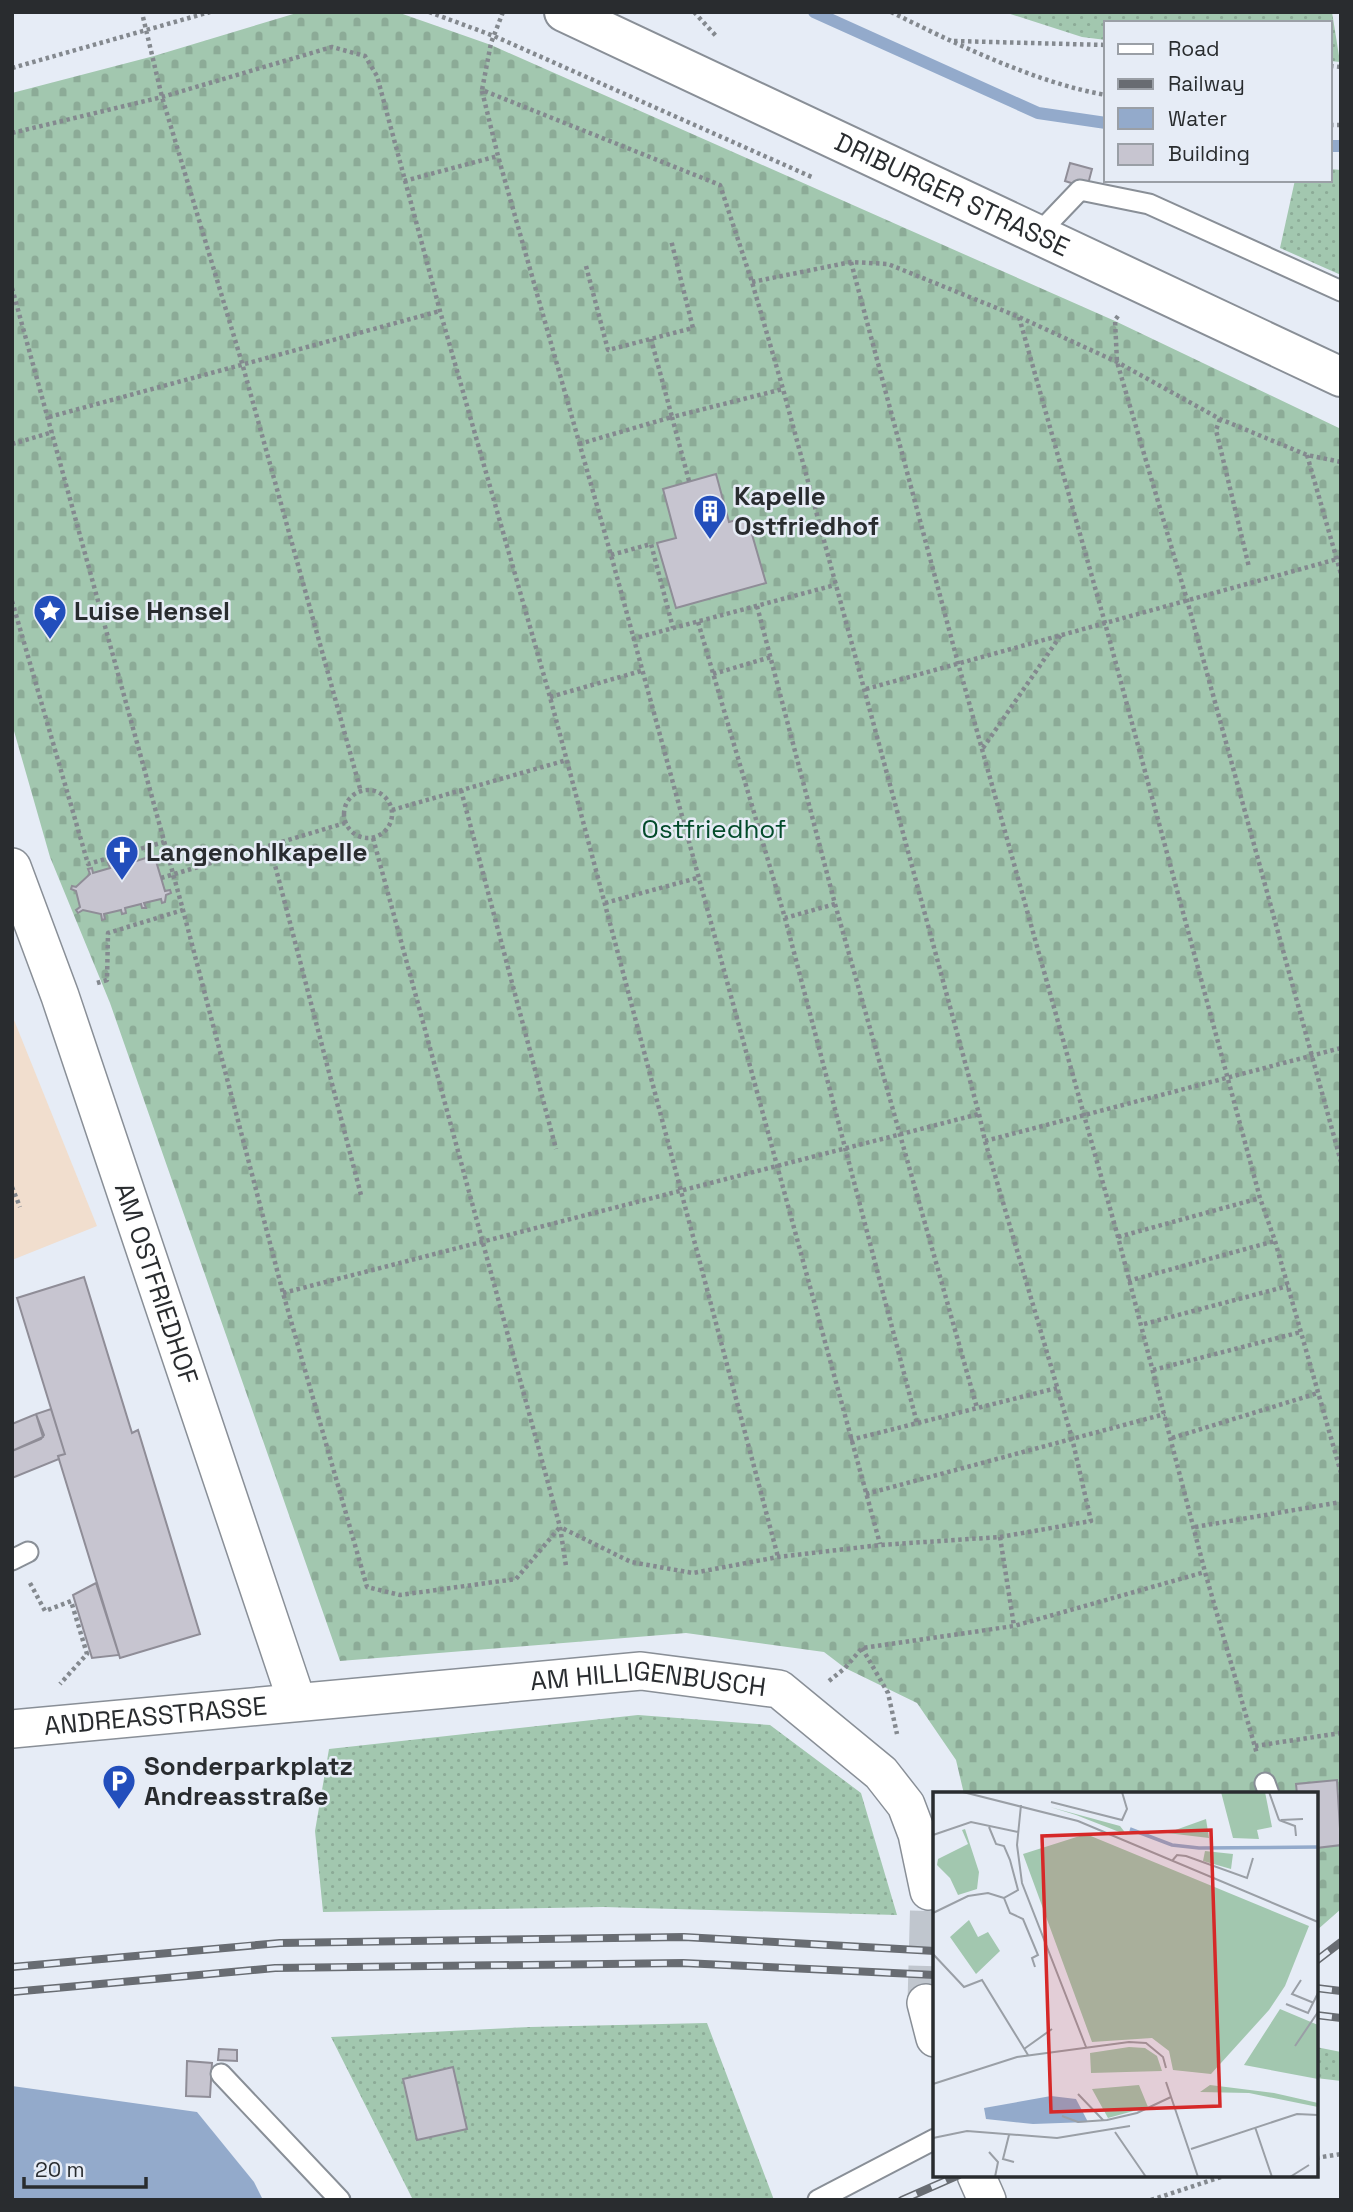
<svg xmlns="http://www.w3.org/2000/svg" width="1353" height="2212" font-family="'Space Grotesk',sans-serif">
  <defs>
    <pattern id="grass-dots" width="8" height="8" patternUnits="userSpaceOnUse" patternTransform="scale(1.75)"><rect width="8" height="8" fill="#a2c7af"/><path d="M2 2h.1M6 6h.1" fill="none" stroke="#8cab97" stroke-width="1.8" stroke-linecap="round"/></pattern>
    <pattern id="cemetery-stones" width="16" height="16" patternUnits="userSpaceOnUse" patternTransform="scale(1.75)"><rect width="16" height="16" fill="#a2c7af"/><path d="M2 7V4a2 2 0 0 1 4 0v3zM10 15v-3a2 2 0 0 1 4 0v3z" fill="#8cab97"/></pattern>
  </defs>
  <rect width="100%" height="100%" fill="#e6ecf6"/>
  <!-- medical -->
  <path fill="#f1dece" d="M12,1015L97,1226L12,1260Z"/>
  <!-- grass -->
  <path fill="url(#grass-dots)" d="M1004,12H1332L1340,62L1330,61V23H1106V40L1082,37Z
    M1330,169L1341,170V275L1280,248L1295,180H1330Z
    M638,1715L770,1725L861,1793L897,1915L603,1907L323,1912L315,1831L329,1749Z
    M707,2023L774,2200H413L331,2037L530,2027Z
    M1316,2047L1341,2052V2081L1316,2078Z"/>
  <!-- cemetery -->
  <path fill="url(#cemetery-stones)" d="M300,12H397L491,45L1115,321L1341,429V1909L1316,1931V1794H964L956,1760L917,1703L845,1668L824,1652L686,1633L340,1661L110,1003L50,857L12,724V93L154,56Z"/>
  <!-- water -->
  <path fill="#93aacb" d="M12,2086L197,2112L254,2182L263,2200H12Z"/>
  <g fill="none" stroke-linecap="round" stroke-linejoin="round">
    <!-- stream -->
    <path stroke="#93aacb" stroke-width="12" d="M814,12L1038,113L1106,123
      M1330,146H1341"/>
  </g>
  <!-- building -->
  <path fill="#c7c5d0" stroke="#8f8d97" stroke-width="2" d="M1070,163L1092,169L1087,188L1065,181Z
    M716,474L729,522L747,517L766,583L676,608L657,543L676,538L663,489Z
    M148,852H151L152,856H160L161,859L156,861L165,891L170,890L171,893L166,895L165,902L162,903L161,899L144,903L146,908H142L141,904L125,908L126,913L122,914L121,910L104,914L105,919L102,920L101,914L83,910L78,913L76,910L80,907L76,891L71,889L72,886L76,887L90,874L88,869L92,868L93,873L110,868L108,863H112L113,867L129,862L128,858L131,857L133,862L149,857Z
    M84,1277L132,1433L138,1430L200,1634L120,1658L58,1456L65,1454L17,1298Z
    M51,1409L65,1454L58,1456L59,1459L12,1478V1451L41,1439L44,1435L36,1414Z
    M36,1414L43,1437L12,1451V1424Z
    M96,1583L119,1655L92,1658L73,1595Z
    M1337,1780L1341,1845L1316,1848V1794H1297L1296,1784Z
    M219,2049L237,2050V2061L218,2060Z
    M187,2061L212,2063L210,2097L186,2096Z
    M453,2067L467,2129L417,2140L403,2079Z"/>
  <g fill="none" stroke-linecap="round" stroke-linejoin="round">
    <!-- street-tunnel -->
    <path stroke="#c0c6ce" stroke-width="37" stroke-dasharray="37 18" stroke-linecap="butt" d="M926,2003L929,1891"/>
    <defs>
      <path id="lane" d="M1038,234L1080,190L1149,204L1341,291
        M12,1560L28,1552
        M1265,1783L1269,1794
        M221,2074L340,2200
        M818,2200L935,2139"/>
      <g id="street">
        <path id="s1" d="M12,867L60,996L297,1702"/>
        <path id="s2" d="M12,1729L641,1671L779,1689L881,1773L906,1805L917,1834L929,1891"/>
        <path d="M926,2003L935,2038"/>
        <path d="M976,2175L987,2200"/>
      </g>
      <g id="secondary">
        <path id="s3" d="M564,12L1341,377"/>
      </g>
    </defs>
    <!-- lane casing -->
    <use href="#lane" stroke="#898f97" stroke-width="23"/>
    <!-- street casing -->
    <use href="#street" stroke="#898f97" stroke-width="40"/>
    <!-- secondary casing -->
    <use href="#secondary" stroke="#898f97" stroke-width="42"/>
    <!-- path -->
    <path stroke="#84898f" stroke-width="4.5" stroke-dasharray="3.5 3.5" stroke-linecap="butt" d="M429,12L494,36L814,178
      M503,12L491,43L482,90L720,185L752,282L783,389L979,1114L985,1141L1072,1438L1091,1521L1000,1537L880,1545L778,1557L693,1573L631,1562L560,1527
      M694,12L717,37
      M891,12C956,44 1036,83 1106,95
      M143,17L162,97L242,363L361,792
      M954,41L1106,45
      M1330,66L1341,67
      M12,68L210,12
      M482,91L498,156L611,555L880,1544
      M1330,125H1341
      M12,133L162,97L332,47L365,56L377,76L440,311L550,697L778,1557
      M404,181L498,156
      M851,262L958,663L1118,1237L1205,1572L1257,1754
      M586,266L608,350L693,328L671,240
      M752,282L851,262L888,264L1019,317L1117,362L1220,419L1307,455L1341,462
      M12,288L183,910L283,1293L367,1587L400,1595L516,1579L560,1527
      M1118,316L1115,320L1117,362L1187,600L1341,1162
      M1019,317L1105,623L1260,1198L1275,1241L1341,1473
      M49,417L440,311
      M1220,419L1216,430L1249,567
      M12,444L53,432
      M579,444L672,417L651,339
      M1307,455L1341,574
      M689,481L672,417L783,389
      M611,555L651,544L673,628
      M12,601L88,864L164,842
      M757,606L835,904L785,918
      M698,622L785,918L917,1423
      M632,639L835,585
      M713,674L771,657
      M866,689L1341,558
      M550,697L641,671
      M983,748L1061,635
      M461,790L556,1149
      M344 814a24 24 0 1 1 48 0a24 24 0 1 1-48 0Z
      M392,810L567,760
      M373,838L560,1527L566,1566
      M270,846L361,1195
      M161,878L345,823
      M605,903L697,878
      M835,904L977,1408
      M97,983L107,980L108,933L183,910
      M985,1141L1341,1048
      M12,1187L20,1207
      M1118,1237L1260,1198
      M1128,1281L1275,1241
      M283,1293L979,1114
      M1144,1324L1288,1286
      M1153,1370L1301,1332
      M1172,1438L1318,1393
      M850,1440L1057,1388
      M866,1494L1165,1414
      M1195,1527L1341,1502
      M1000,1537L1014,1626
      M30,1583L45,1611L71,1601L87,1654L60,1684
      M862,1648L888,1693L897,1734
      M829,1681L845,1668L862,1648L1014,1626L1205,1572
      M1255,1746L1341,1733
      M1316,2158L1341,2154
      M1151,2200L1227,2175"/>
    <!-- lane -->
    <use href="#lane" stroke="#fff" stroke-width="19"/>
    <!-- street -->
    <use href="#street" stroke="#fff" stroke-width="37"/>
    <!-- secondary -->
    <use href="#secondary" stroke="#fff" stroke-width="38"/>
    <defs>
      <path id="rail" d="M1316,1961L1341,1942
        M12,1967L280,1943L684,1937L935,1951
        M1316,1988L1341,1991
        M12,1992L275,1968L683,1963L935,1975
        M1316,2015L1341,2018
        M902,2200L959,2175"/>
    </defs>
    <!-- rail casing -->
    <use href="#rail" stroke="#686c72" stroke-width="8"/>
    <!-- rail -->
    <use href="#rail" stroke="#e6ecf6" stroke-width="5" stroke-dasharray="16" stroke-linecap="butt"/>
  </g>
  <!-- icons -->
  <defs>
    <symbol id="building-pin" viewBox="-11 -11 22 30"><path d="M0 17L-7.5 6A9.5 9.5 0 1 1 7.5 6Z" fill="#224ebc" stroke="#e6ecf6"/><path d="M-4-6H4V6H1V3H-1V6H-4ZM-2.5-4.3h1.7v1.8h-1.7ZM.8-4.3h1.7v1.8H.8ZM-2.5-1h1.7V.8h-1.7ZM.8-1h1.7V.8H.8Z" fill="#fff"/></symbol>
    <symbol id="sight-pin" viewBox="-11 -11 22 30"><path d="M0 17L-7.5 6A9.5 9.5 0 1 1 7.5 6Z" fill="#224ebc" stroke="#e6ecf6"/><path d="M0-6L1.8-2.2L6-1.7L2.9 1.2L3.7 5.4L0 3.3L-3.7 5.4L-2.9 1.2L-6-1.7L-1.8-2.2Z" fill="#fff"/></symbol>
    <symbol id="church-pin" viewBox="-11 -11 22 30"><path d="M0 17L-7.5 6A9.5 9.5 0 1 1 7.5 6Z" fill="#224ebc" stroke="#e6ecf6"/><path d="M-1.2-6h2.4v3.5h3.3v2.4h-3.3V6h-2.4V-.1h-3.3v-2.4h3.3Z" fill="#fff"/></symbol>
    <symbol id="parking-pin" viewBox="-11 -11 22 30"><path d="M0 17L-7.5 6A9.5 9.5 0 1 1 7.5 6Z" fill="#224ebc" stroke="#e6ecf6"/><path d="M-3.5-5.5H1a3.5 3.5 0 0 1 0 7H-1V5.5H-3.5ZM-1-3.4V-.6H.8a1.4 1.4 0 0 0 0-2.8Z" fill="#fff"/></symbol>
  </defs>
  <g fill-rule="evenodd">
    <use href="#building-pin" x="691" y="492" width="38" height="52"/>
    <use href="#sight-pin" x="31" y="592" width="38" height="52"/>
    <use href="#church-pin" x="103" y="833" width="38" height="52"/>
    <use href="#parking-pin" x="100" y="1762" width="38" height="52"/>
  </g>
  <g text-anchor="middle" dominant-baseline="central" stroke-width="5" stroke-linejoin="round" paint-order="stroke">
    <!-- street labels -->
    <g font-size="26" fill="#292c2f" stroke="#e6ecf6">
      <text stroke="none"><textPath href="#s3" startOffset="429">DRIBURGER STRASSE</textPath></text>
      <text stroke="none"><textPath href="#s1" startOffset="441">AM OSTFRIEDHOF</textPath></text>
      <text stroke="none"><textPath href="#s2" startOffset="639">AM HILLIGENBUSCH</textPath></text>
      <text stroke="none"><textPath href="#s2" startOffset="144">ANDREASSTRASSE</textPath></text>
    </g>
    <!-- poi labels -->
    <g font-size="26" font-weight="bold" fill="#292c2f" stroke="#e6ecf6" text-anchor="start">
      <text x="734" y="496">Kapelle<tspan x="734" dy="30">Ostfriedhof</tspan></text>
      <text x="74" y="611">Luise Hensel</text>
      <text x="146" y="852">Langenohlkapelle</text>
      <text x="144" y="1766">Sonderparkplatz<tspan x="144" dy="30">Andreasstraße</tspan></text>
    </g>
    <!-- park labels -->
    <g font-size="26" fill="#034b2b" stroke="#e6ecf6">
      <text x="714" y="829">Ostfriedhof</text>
    </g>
  </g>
  <!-- overview -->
  <g transform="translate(933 1792)">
    <rect width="385" height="385" fill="#e6ecf6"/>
    <path d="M288,0H332L339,35L324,38L326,47L300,46ZM117,15L187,34L194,43L143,23ZM273,27L276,46L234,41ZM32,37L46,80L44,97L25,103L17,86L4,73L5,67L35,52L29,38ZM272,59L300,62L298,77L270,69ZM347,217L385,233V287L311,273ZM196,255L212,256L224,264L229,279L158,281L157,261ZM206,293L215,315L175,326L159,297ZM277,293L341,301L385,311V315L316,301L267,300Z" fill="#a2c7af"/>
    <path d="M153,42L376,134L352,194L336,218L278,282L240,278L236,259L219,246L159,250L90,62Z" fill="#a2c7af"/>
    <path d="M36,128L45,145L55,140L67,159L43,182L17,145Z" fill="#a2c7af"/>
    <path d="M118,304L143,307L155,330L100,332L53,327L51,316Z" fill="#93aacb"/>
    <path fill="none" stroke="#93aacb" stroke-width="3.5" d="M197,37L239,53L266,56L385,55"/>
    <path fill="none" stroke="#9a9fa6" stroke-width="2" d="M30,0L145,29L385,130M336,0L346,28M118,10L189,28L194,17L189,0M88,13L84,53L89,91L153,255M346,28L362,34L363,44M348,28L370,27M56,35L63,52L71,54L77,68L85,98L71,106L77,121L90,127L105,163L99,166L102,175M0,43L38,30L85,40M239,69L244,63L253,64L314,86L320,66M0,121L35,104L55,101L71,106M0,162L31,195L49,188L95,263M368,188L359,202L381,211M353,212L375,221L385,201M362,254L385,220M91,257L119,237M233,290L265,385M0,292L84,265L196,250L213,251L230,265L233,276M145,302L170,328M129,324L145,330L174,328L204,321L238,305M322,335L339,385M182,340L213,385M76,343L70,367L81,370M0,346L34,339L124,346L197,334M258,357L364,322L385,323M56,360L65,370L62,385M357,385L376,373"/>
    <path fill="#d62828" fill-opacity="0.15" stroke="#d62828" stroke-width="3.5" d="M278,38L287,314L118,320L109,44Z"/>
    <rect width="385" height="385" fill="none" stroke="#292c2f" stroke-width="3.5"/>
  </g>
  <!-- border -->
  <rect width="1353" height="2212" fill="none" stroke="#292c2f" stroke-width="28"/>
  <!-- legend -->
  <rect x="1104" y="21" width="228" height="161" fill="#e6ecf6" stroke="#9a9fa6" stroke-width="2"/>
  <rect x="1118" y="44" width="35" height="10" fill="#ffffff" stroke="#9a9fa6" stroke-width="2"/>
  <text x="1168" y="56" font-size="21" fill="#292c2f">Road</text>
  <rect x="1118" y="79" width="35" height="10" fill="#686c72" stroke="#9a9fa6" stroke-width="2"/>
  <text x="1168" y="91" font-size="21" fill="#292c2f">Railway</text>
  <rect x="1118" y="108" width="35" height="21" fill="#93aacb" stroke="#9a9fa6" stroke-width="2"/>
  <text x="1168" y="126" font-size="21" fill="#292c2f">Water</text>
  <rect x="1118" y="144" width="35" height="21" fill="#c7c5d0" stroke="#9a9fa6" stroke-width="2"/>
  <text x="1168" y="161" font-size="21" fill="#292c2f">Building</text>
  <!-- scale -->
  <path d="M24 2177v10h122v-10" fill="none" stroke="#292c2f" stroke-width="3.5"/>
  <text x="35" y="2177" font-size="21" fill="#292c2f" stroke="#e6ecf6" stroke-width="5" paint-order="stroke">20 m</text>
</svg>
